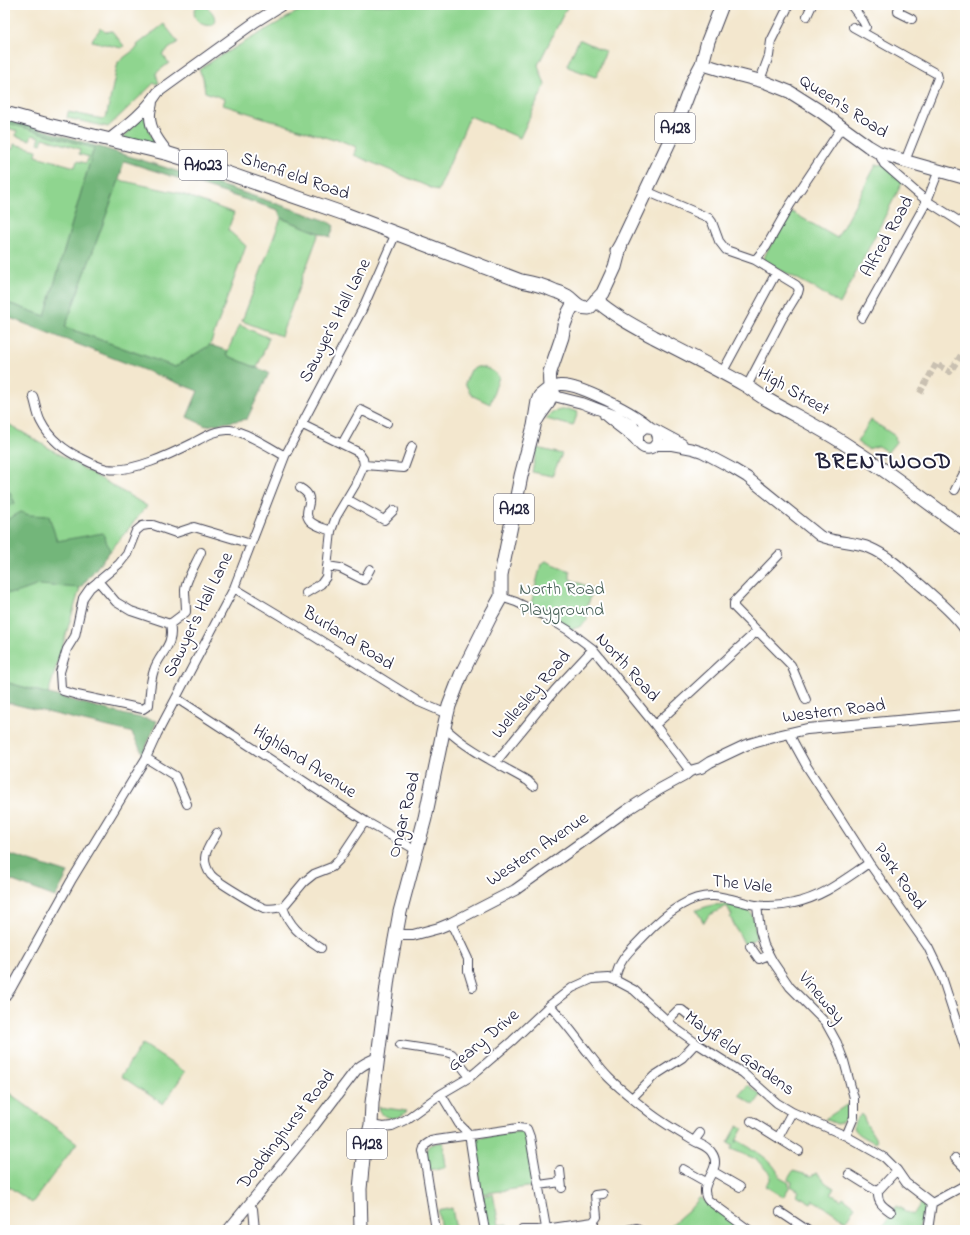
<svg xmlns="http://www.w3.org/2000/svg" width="970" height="1235" font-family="'Indie Flower',sans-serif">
  <rect width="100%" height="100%" fill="#fff"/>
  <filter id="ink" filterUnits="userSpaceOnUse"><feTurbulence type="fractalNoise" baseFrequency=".025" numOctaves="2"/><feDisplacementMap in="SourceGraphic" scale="8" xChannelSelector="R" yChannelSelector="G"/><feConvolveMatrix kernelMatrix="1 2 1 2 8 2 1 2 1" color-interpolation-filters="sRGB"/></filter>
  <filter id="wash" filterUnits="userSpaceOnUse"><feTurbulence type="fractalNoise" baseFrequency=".012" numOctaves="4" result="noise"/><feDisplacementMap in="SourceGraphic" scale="16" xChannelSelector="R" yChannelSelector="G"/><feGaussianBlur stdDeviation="0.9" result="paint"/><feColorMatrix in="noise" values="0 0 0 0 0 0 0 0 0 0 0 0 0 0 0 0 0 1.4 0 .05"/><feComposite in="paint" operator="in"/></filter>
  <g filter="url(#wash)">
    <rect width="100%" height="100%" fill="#f3e7ce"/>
    <!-- green -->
    <path fill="#8fd58f" stroke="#587c65" d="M201,5C208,6 215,13 215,21L212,25C198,29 186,9 201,5Z
      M309,5H568L538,65L545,85L520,138L470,116L438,191L399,174L354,155L356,147L335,138L334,140L223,105L225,99L205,92L203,78L199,70L215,59Z
      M164,24L178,42L162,54L169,63L156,73L159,84L154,83L108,127L67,118L68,112L103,119L106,118L118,62L138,47L137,45Z
      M101,28L105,32L112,31L124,46L121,48L92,41L93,38Z
      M579,40H581L605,51V53L597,76L595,77L568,67L567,65Z
      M144,115L149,131L157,147L122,139Z
      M5,122L94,148L45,316L5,302V147L13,149L14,144L37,150L36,156L75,167L77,161L86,163L89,157L79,154L80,149L43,138L41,144L38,143L40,137L32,135L30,140L16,136L17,131L5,127Z
      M884,164L903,181L840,304L813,287L763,261L767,251L792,212L837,238L876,165Z
      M119,180L179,193L234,213L228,230L246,246L210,345L175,367L65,327Z
      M281,218L319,233L281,336L242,321Z
      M239,325L269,338L257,368L226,355Z
      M477,367C484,366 495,371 499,377L490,404L471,395L465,383L471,370Z
      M568,409L578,412L573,426L546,419C552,411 558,410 568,409Z
      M871,420L895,436L896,442L882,459L887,452L878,446L868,449L857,442Z
      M5,422L147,506L80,588L48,694L5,682Z
      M537,448L562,454L552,476L532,472Z
      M546,561L570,571V579L593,589L585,614L588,619L579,627L568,630L530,608L541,564Z
      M727,904L747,909C755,915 755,929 756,938L745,945L730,917L732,916L727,906L708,916L704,923L696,910L712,905Z
      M142,1044L185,1072L163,1104L121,1076Z
      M748,1085L761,1095L754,1105L739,1095Z
      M5,1090L77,1143L32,1203L5,1184Z
      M848,1104C848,1113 847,1122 837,1124L825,1119Z
      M379,1107L407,1111C399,1120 382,1122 379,1107Z
      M862,1114L866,1123L877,1141L875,1143C862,1136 843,1129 862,1114Z
      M738,1125L743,1128L735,1143L737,1140C753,1150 774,1159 780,1178L789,1183V1188L783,1197L765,1186L770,1180V1174L756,1159L731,1149L733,1146L728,1143Z
      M522,1131L526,1134L528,1138L534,1186L481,1194L473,1142L477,1138Z
      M443,1142L446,1167L429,1170C428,1164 423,1148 430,1145C434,1143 439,1143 443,1142Z
      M793,1171L811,1176L816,1173L821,1177L826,1183L834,1188L831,1193L841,1200L843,1197L855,1206L846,1221L825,1207L813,1200L811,1203L797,1195L799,1191L791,1186L792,1182L788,1180V1179Z
      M493,1194L499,1225L508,1224L509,1228L487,1230L480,1196Z
      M700,1197L738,1225L735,1230H672L670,1226L693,1206Z
      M921,1203L926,1209L918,1230H880L896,1206L913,1215Z
      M452,1208L456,1230H441L438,1211Z"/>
    <!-- forest -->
    <path fill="#73b67a" stroke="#4a6c5a" d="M5,118C113,151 221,184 327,221L334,226L330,237L281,218L278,210L124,161L119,180L65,327L175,367L210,345L228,351L226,355L269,373L247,419L206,426L187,417L198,391L5,316V302L45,316L94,148L5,122Z
      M10,492L15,503L5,508V493Z
      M21,512L29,515L49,516L57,541L103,533L110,551L80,588L39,585L16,593H5V518L8,519Z
      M5,682L126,715L157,721L143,754L132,733L130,732L5,702Z
      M5,853L68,873L55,897L5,878Z"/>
  </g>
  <g filter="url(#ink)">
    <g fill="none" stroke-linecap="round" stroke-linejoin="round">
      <!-- pedestrian-tunnel -->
      <path stroke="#c9c0b1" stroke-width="6" stroke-dasharray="6 3" stroke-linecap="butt" d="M920,393L936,364L950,372L965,349"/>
      <defs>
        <path id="minor" d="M851,5L863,21L866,27
          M901,5L898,10V12L912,19
          M807,16L812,5
          M853,27L937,74L938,78L905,161
          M760,80L769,56L771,41L789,5
          M878,152L884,164L916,192L927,201L965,225
          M646,191L709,218L712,222L719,241L726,250L755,260L796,285L799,289L798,293L782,319L747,386
          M755,260L766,247L790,205L842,127
          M862,318L927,201L939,170
          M722,373L776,273
          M33,396C36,404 37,415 41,422C49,438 65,451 81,458C89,462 98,467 107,469C132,473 171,454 193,443C204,437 217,429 230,430C245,431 272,449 285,456
          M301,424L358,452L363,459L364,465L355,485L336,517L331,531L326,577L321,584L306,593
          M342,444L361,410L387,423
          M364,465L404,468L412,446
          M300,488C320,499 300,510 310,521C315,526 324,528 331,531
          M955,490L965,471
          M347,499L384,520L394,510
          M201,552C197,562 186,579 185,590C185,596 186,604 186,612L170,624C175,646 160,652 154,670C150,681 150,693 149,705L143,709L77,695L63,691L61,688L60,672L67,649L75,636L83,598L90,588L119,564L127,554L136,531L142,526L148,525H153L176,533L194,527L251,544
          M779,555L735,601L734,603V607L791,665L806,700
          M327,566L340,568L364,580L370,569
          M98,581L116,602L131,611L170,624
          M234,588L299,627L419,702L447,714
          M501,597L516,602L545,616L568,630L593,649L655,725L690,771
          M176,698L365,821L416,850
          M655,725L757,631
          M444,727C466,749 500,765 528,781L533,786
          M789,733L795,745L806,765L869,863L928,947L941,974L965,1048
          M146,758L175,776L187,804
          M496,762L555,690L593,649
          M217,833C213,840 205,850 205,858C205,864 208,871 211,875C216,881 256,905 264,908C271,910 277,908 283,907
          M757,905L760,931L764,945L773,962L790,987L826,1023L837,1043L844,1061L854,1098V1117L846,1136
          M451,923L468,959V971L473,987
          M750,946L759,959L769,955
          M321,948C303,936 290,929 283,907L304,882L314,874L332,867L339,860L365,821
          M615,980C619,958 630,951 645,935C661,918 687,894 714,896C727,897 741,902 755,905C768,907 782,906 794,903C823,897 845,879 869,863
          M5,997L11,989L38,940L71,881L146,758L157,734L234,588L285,456L362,310L396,233
          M550,1005C561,1018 572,1031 582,1045C591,1056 599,1068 609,1078C620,1089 632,1098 644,1108C659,1121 677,1131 694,1141C701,1145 708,1146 712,1153C724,1170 696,1183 708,1200L749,1230
          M667,1021L678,1010H682L692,1018
          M400,1045L446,1052L452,1054L470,1077
          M441,1094L459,1124L469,1134
          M632,1098L654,1076L682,1058L696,1043
          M751,1121L799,1151
          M371,1125L383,1127L392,1126L405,1120L441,1094L470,1077L512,1041L550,1005L572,988L592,979L609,978L619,982L634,990L675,1028L696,1043L743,1073L777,1103L792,1112L846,1136L885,1158L897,1170L906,1183L932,1203L965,1185
          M469,1134L478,1193L485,1230
          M778,1138L792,1112
          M694,1141L700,1133
          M955,1158L965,1168
          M683,1169L706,1182
          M560,1170L562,1188
          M714,1172L740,1187
          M849,1174L878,1192C877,1203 884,1207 891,1212
          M539,1185L561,1182
          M877,1192L897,1170
          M249,1205L253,1209L255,1230
          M780,1212L807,1230
          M593,1222L597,1217L595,1195L603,1194
          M436,1230L424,1155L423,1151L425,1145L431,1141L436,1140L518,1128L527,1129L530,1137L546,1228
          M522,1230H538L593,1222L595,1230
          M627,1230L637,1228
          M928,1230L932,1203"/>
        <path id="tertiary" d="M152,101C152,106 150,110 150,114C149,129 160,143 169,154
          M108,140C126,126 146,111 158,92L255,22L282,5
          M605,415C614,423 624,430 633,437C637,440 639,446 644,448C657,452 663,436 652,428L645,427L638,433V442
          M654,429L682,444
          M638,433L633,426L616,416L582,403L558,397L550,388C553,387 557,386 560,385C578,383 637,414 650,427
          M655,445H672L693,449L702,452L732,468L747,477L820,536C836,543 854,541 870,548C891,557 907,574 924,588C938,601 954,613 965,629
          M395,935H413L439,928L451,923L515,890L627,810L660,789L684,776L690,771L701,768L710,762L746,745L777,736L807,729L965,715
          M228,1230L312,1128L356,1070C363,1064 369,1061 378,1058"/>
        <path id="secondary" d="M702,64L738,75L765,82L790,92L820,111L868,146L878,152L905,161L965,178"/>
        <path id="primary" d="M5,113L48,125L169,154L198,163L345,214L521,281C533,283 544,286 555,291C559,292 564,294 567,296C576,302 577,308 589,308L603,293L615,267L621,244
          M617,251L621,244L672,136L693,81L702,64L708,41L722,5
          M596,300C613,315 634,326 654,337C685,353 715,368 745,385C753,390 760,396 768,400C797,417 827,431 854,450C892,474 927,503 965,529
          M537,419C540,413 545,408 548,403C553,394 548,381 550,372L562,337L564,325L569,312L574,303
          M361,1230L360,1189L363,1158L371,1125L372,1103L388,978L400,912L425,818L444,727L449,706L461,675L491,615L501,597V575L503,565L521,476L534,426L538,401L540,396L550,388"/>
      </defs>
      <!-- minor casing -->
      <use href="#minor" stroke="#414051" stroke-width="10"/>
      <!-- tertiary casing -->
      <use href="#tertiary" stroke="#414051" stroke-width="12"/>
      <!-- secondary casing -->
      <use href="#secondary" stroke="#414051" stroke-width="14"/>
      <!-- primary casing -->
      <use href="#primary" stroke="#414051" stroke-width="15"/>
      <!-- minor -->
      <use href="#minor" stroke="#fff" stroke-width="8"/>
      <!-- tertiary -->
      <use href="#tertiary" stroke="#fff" stroke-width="10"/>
      <!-- secondary -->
      <use href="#secondary" stroke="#fff" stroke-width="12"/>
      <!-- primary -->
      <use href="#primary" stroke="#fff" stroke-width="13"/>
    </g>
  </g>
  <g text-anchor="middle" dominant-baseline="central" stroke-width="4" stroke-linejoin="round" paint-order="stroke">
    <!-- shield labels -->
    <g fill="#fff" stroke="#646476" stroke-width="1">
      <rect x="655" y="113" width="40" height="30" rx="3"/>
      <rect x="179" y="150" width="48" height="30" rx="3"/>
      <rect x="494" y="494" width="40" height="30" rx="3"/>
      <rect x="347" y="1129" width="40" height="30" rx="3"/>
    </g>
    <g font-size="17" font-weight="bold" fill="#22223b">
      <text x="675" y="128">A128</text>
      <text x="203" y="165">A1023</text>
      <text x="514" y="509">A128</text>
      <text x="367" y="1144">A128</text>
    </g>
    <!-- street labels -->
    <g font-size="18" fill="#22223b" stroke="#fff">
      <text transform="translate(843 107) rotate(33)">Queen's Road</text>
      <text transform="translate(295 177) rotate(19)">Shenfield Road</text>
      <text transform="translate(888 237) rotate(-61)">Alfred Road</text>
      <text transform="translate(336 321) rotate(-63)">Sawyer's Hall Lane</text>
      <text transform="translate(793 392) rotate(30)">High Street</text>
      <text transform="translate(199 615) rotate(-64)">Sawyer's Hall Lane</text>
      <text transform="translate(348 639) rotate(32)">Burland Road</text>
      <text transform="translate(627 668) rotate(48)">North Road</text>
      <text transform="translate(532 695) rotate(-49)">Wellesley Road</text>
      <text transform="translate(834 712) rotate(-7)">Western Road</text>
      <text transform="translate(304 762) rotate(33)">Highland Avenue</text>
      <text transform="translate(405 815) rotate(-76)">Ongar Road</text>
      <text transform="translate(538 850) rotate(-34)">Western Avenue</text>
      <text transform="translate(899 877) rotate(55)">Park Road</text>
      <text transform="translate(742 885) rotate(6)">The Vale</text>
      <text transform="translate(821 998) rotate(50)">Vineway</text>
      <text transform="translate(484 1041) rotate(-40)">Geary Drive</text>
      <text transform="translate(739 1054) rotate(36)">Mayfield Gardens</text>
      <text transform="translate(287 1130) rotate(-52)">Doddinghurst Road</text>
    </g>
    <!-- park labels -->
    <g font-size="18" fill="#486158" stroke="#fff">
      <text x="562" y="590">North Road<tspan x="562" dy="21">Playground</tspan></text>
    </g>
    <!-- district labels -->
    <g font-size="22" font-weight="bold" letter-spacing="1" fill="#22223b" stroke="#fff">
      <text x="884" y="463">BRENTWOOD</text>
    </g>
  </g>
  <!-- margin -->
  <rect width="970" height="1235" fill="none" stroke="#fff" stroke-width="20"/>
</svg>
